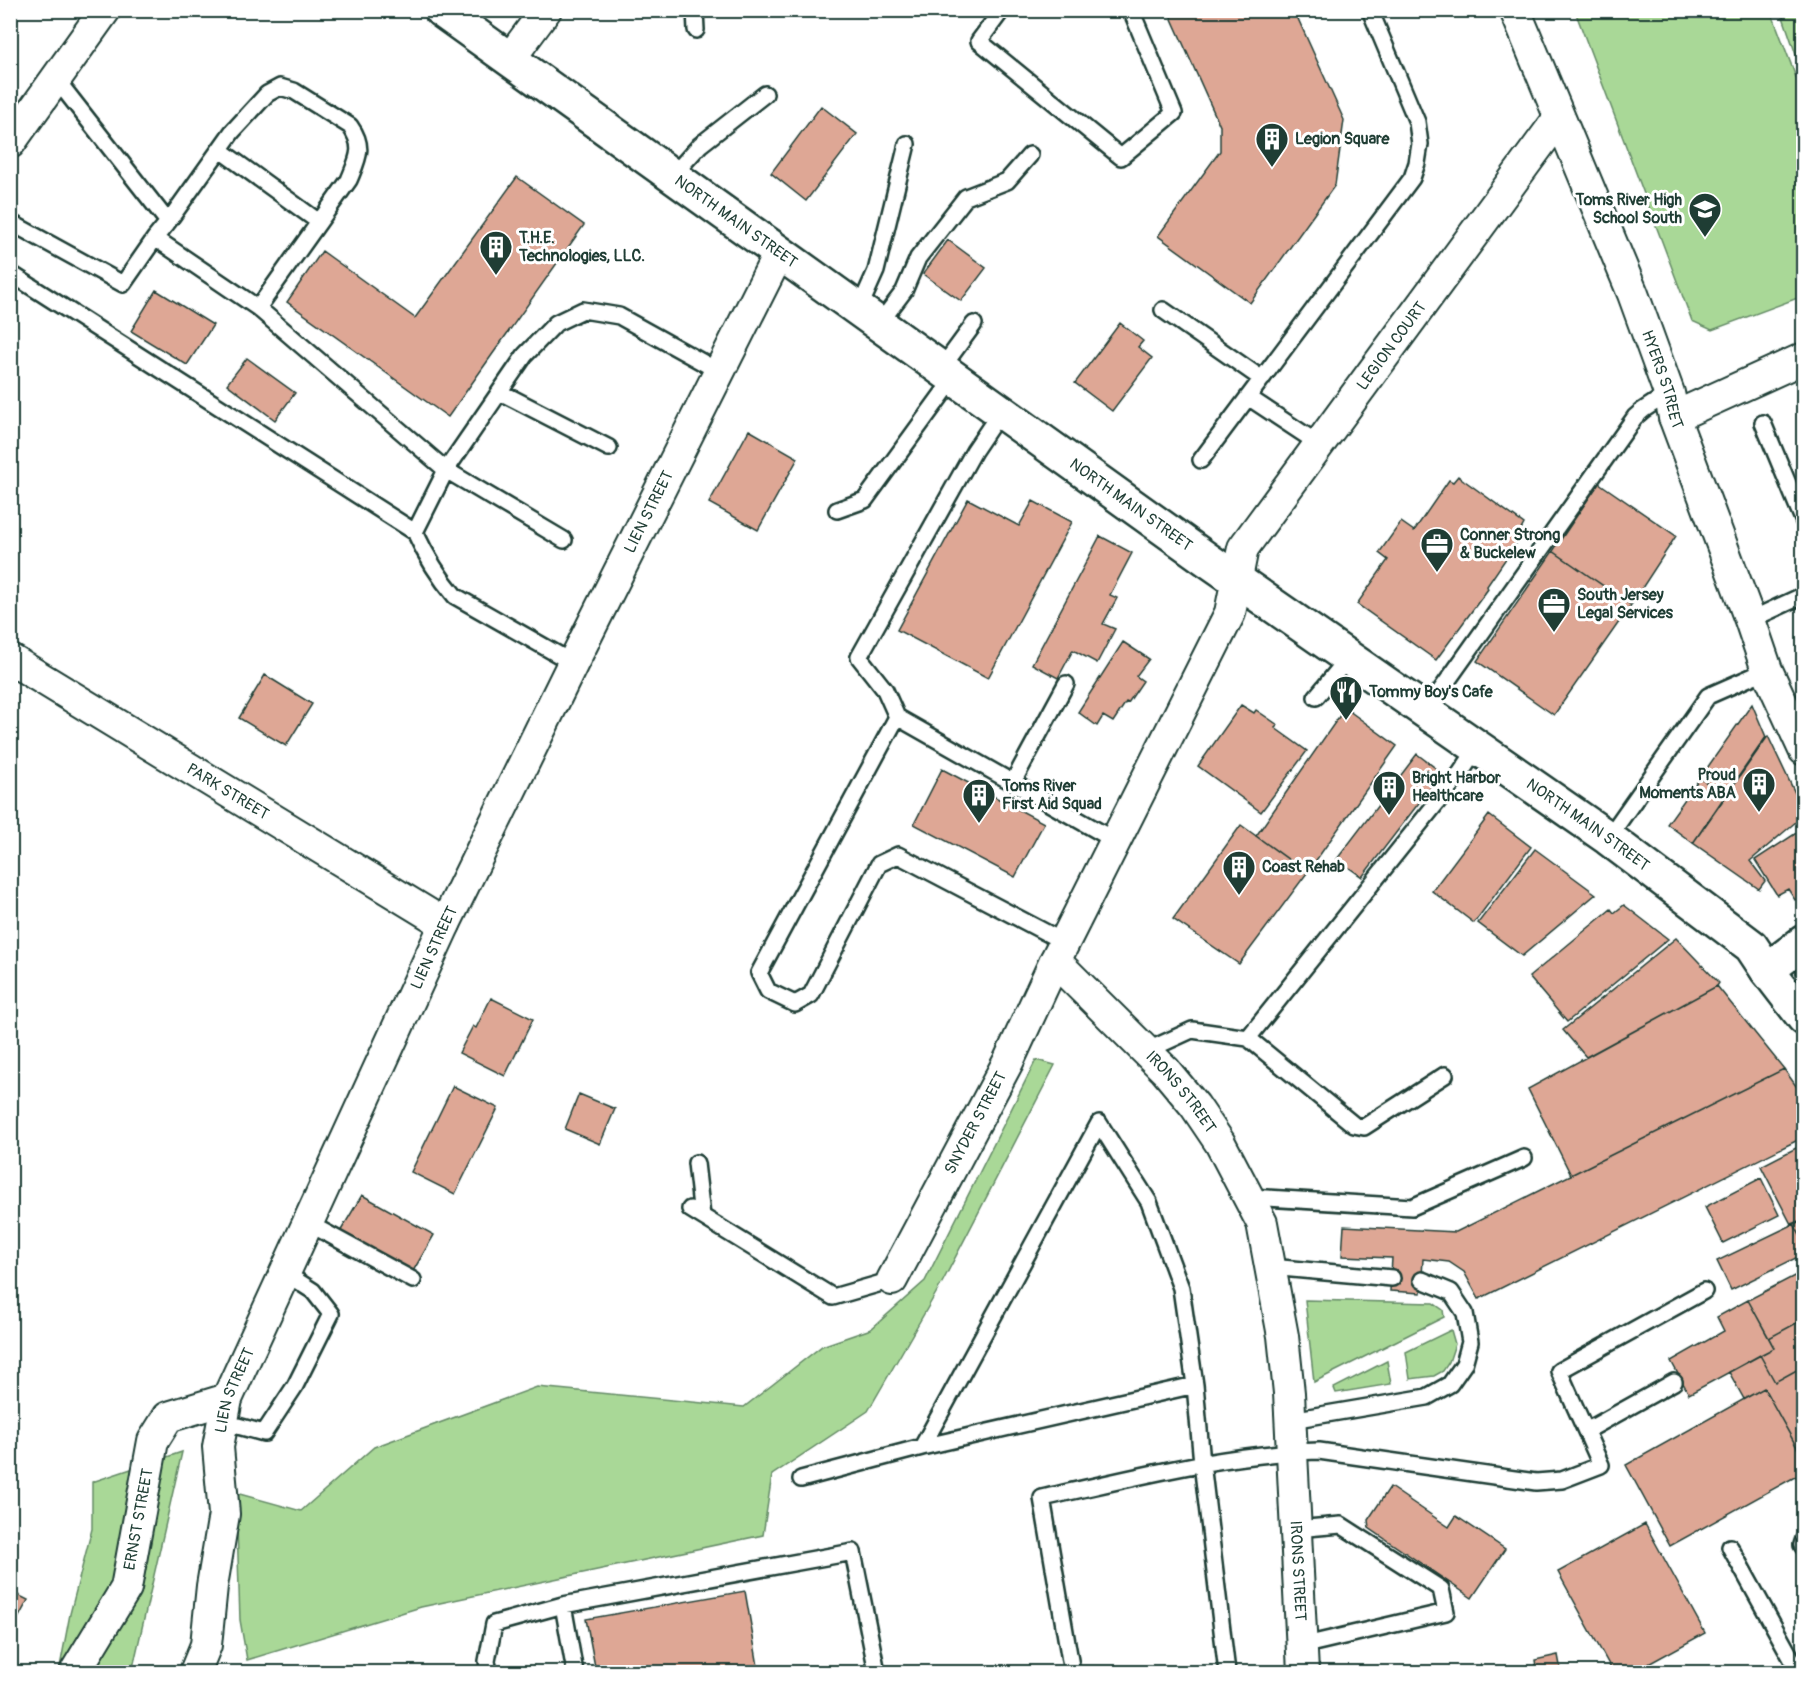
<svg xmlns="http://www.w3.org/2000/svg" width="1814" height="1683" font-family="Pangolin,sans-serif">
  <rect width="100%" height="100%" fill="#fff"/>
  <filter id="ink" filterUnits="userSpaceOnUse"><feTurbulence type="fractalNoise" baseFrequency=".0167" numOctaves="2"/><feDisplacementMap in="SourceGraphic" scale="12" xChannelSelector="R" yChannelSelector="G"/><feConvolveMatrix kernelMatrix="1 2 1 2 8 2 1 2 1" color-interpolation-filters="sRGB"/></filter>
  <g filter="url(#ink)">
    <!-- green -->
    <path fill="#a9d897" stroke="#648a66" stroke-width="1.5" d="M1575,11H1771L1803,96V296L1712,330L1692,321Z
      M1781,11H1803V75Z
      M1036,1060L1055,1065L943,1281L868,1411L772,1475L763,1535L421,1607L247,1660L240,1620L236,1493L301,1511L374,1447L537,1387L744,1407L822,1346L871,1329L925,1281Z
      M1305,1300L1433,1303L1443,1310L1444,1317L1314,1382Z
      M1451,1330L1455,1344L1449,1362L1443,1371L1434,1376L1410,1379L1406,1352Z
      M1387,1361L1391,1384L1336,1393L1334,1388Z
      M182,1452L132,1672H59L70,1614L92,1529V1482Z"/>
    <!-- building -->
    <path fill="#dea795" stroke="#1f3d34" stroke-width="1.5" d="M1168,10H1294L1344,120L1335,185L1250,303L1158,236L1220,151V126Z
      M821,106L857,134L806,201L771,173Z
      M517,177L584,225L448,417L287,302L322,251L415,318Z
      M948,240L986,268L961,301L923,274Z
      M156,290L213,325L187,365L131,331Z
      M1120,323L1143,341L1138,347L1152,358L1112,411L1075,383Z
      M247,358L295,393L275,420L227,384Z
      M749,430L798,458L758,530L709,503Z
      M1458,476L1524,524L1519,533L1522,535L1487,586L1488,589L1436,660L1357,604L1388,560L1379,553L1401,522L1414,531L1449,480L1453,482Z
      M1599,483L1676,536L1631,605L1553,551Z
      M968,499L1019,526L1033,501L1072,522L988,678L897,630Z
      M1100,536L1132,553L1110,595L1117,598L1103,624L1115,629L1097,663L1073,650L1058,678L1032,664Z
      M1553,551L1631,605L1554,715L1477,661Z
      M1123,642L1149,659L1136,676L1143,681L1128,703L1126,702L1113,722L1103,716L1097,726L1078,712Z
      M265,675L312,704L286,746L239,718Z
      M1752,704L1766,737L1725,796L1700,778Z
      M1241,705L1254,713L1256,710L1278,725L1275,728L1307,751L1261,812L1198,766Z
      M1345,708L1397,746L1307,873L1256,836Z
      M1768,736L1804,812V815L1750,861L1765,881L1759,889L1693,843Z
      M1417,754L1442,773L1362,877L1337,859Z
      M942,769L1044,823L1015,877L914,824Z
      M1700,778L1725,796L1693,843L1667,824Z
      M1489,815L1531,847L1474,923L1432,891Z
      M1241,825L1307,873L1239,964L1173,919Z
      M1804,828V894L1795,900L1788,889L1777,895L1755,860Z
      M1535,849L1596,894L1522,956L1478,923Z
      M1624,905L1668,939L1567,1022L1529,977L1611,909L1614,913Z
      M1676,938L1719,983L1717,986L1586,1057L1563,1030Z
      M1717,986L1784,1069L1571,1175L1528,1089Z
      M491,998L533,1019L505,1076L459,1053L473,1026L476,1028Z
      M1784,1069L1804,1097V1137L1479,1299L1464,1272L1449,1262L1423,1259L1421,1293L1390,1291L1392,1258L1342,1256L1344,1226L1456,1232Z
      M453,1086L498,1108L455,1194L411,1172Z
      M579,1094L615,1109L600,1144L565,1129Z
      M1804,1144V1219L1791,1224L1761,1166Z
      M1761,1178L1779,1215L1723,1243L1705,1207Z
      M362,1195L434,1235L412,1273L340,1232Z
      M1804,1219V1243L1794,1224Z
      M1794,1224L1804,1243V1254L1731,1290L1717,1261Z
      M1804,1271V1319L1769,1338L1748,1300Z
      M1748,1300L1774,1348L1689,1394L1671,1361L1724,1331L1717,1317Z
      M1804,1319V1366L1775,1382L1760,1355L1774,1348L1769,1338Z
      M1760,1355L1775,1382L1804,1366V1460L1764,1388L1744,1399L1729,1372Z
      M1764,1388L1804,1460V1472L1670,1546L1626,1465Z
      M1390,1487L1449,1527L1456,1516L1505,1549L1472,1598L1369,1528L1368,1520Z
      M1645,1524L1705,1633L1634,1672H1613L1558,1572Z
      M10,1591L28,1600L13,1628L10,1626Z
      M745,1591L759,1672H596L586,1619Z
      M1558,1655L1561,1671L1537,1672L1535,1660Z"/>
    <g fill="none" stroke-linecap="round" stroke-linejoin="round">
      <defs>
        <path id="service" d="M695,10L696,30
          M1002,10L979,41L1121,157L1174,113L1131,10
          M220,150L319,222
          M672,176L700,145L765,94
          M10,222L123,284L155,238L168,222L56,79
          M168,222L232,132L267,94L280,87L294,91L350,126C365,147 358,158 349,180L258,308
          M155,238L258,308L446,470L564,540
          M10,273L415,532L446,470L525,355L556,323L583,310L619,316L720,372
          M859,309L876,271L907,144
          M1163,310L1262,379
          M879,324L904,291L918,258L966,197L1007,181L1030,155
          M941,369L974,324
          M500,392L609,448
          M1248,397L1319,444
          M1001,411L974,451L859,657L885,690L897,717L1114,840
          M1763,423L1804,522
          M1201,460L1412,178L1417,163L1420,144L1417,122L1370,10
          M837,510L865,500L954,378
          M415,532C426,556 438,576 455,596L573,663
          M1750,620L1804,595
          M1316,697L1349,657
          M1426,711L1635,417L1643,410L1669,393
          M897,717L759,973L768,991L795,1004L811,995L879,864L898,855L1064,942
          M1013,782L1066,684
          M1608,838L1708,696L1767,670
          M1248,1038L1459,775L1478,747
          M1146,1051L1192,1030L1248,1038L1354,1125L1364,1127L1445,1075
          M696,1163L702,1216
          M1249,1197L1412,1207L1524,1158
          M690,1209L833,1297L892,1280
          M308,1223L413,1280
          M1270,1267L1392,1278
          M1291,1420L1427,1397L1450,1384L1464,1364L1470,1342L1465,1313L1451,1292L1422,1280
          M223,1422L264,1433L295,1386L331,1314L313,1291L285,1273
          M1586,1431L1674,1382
          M922,1447L1195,1385
          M801,1479L922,1447L1099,1123L1149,1202L1181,1288L1195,1385L1202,1463L1227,1672
          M1296,1529L1341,1525L1441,1589L1446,1612L1301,1646
          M1804,1539L1802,1545L1804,1548
          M1730,1547L1799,1672
          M563,1605L575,1672
          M489,1672L487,1661L494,1624L563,1605L853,1552L877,1672
          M1072,1672L1042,1498C1134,1478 1225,1453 1319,1451L1536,1482L1562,1480L1601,1465L1559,1371L1704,1291"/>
        <g id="minor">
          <path id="s1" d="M1515,10L1633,294L1669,393L1674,417L1750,620L1767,670L1804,750"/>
          <path d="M509,60L546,10"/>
          <path d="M10,143L105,10"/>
          <path d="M1674,417L1804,358"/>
          <path id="s2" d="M10,659L445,924"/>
          <path id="s3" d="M1055,961L1165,1070L1195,1106L1220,1143L1262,1223L1283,1336L1289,1393L1303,1672"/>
          <path id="s4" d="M892,1280L1008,1062L1055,961L1230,613L1243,548L1559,118"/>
          <path id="s5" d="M75,1672L126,1588L153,1441L168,1417L227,1399"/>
          <path id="s6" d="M195,1672L206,1645L212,1586L224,1514L218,1447L227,1399L445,924L573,663L779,253"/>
        </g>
        <path id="secondary" d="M1767,970L1804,942"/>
        <g id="primary">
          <path id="s7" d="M441,10L1205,558L1608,838L1751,946L1767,970L1804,1018"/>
        </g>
      </defs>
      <!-- service casing -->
      <use href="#service" stroke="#1f3d34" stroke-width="20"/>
      <!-- minor casing -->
      <use href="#minor" stroke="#1f3d34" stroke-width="34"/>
      <!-- secondary casing -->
      <use href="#secondary" stroke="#1f3d34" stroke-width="38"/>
      <!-- primary casing -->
      <use href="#primary" stroke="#1f3d34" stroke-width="38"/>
      <!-- service -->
      <use href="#service" stroke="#fff" stroke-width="15"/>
      <!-- minor -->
      <use href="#minor" stroke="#fff" stroke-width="30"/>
      <!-- secondary -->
      <use href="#secondary" stroke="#fff" stroke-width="33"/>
      <!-- primary -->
      <use href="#primary" stroke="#fff" stroke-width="33"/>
    </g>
  </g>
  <!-- icons -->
  <defs>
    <symbol id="building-pin" viewBox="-11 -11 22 30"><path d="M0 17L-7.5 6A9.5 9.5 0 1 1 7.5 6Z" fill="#1f3d34" stroke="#fff"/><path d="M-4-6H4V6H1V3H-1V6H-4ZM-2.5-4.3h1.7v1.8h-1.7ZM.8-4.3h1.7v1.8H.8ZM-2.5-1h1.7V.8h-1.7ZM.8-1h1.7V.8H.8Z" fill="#fff"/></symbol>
    <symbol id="school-pin" viewBox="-11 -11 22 30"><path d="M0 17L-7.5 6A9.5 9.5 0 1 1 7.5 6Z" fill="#1f3d34" stroke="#fff"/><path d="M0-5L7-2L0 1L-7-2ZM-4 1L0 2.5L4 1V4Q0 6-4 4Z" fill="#fff"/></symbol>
    <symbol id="office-pin" viewBox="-11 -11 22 30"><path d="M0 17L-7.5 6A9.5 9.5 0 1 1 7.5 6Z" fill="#1f3d34" stroke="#fff"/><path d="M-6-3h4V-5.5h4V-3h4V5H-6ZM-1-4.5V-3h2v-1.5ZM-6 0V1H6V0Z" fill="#fff"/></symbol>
    <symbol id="restaurant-pin" viewBox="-11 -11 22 30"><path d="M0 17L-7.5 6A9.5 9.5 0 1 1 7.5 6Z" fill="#1f3d34" stroke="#fff"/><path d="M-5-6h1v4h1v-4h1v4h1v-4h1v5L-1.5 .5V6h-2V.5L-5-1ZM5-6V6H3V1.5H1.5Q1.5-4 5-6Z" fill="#fff"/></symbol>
  </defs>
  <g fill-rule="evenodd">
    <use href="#building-pin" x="1253" y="120" width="38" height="52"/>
    <use href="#school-pin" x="1686" y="190" width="38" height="52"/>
    <use href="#building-pin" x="477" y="228" width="38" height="52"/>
    <use href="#office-pin" x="1418" y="525" width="38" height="52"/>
    <use href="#office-pin" x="1535" y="585" width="38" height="52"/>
    <use href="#restaurant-pin" x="1327" y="673" width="38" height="52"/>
    <use href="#building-pin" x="1740" y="765" width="38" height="52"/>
    <use href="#building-pin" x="1370" y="768" width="38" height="52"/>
    <use href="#building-pin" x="960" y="776" width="38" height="52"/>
    <use href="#building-pin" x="1220" y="848" width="38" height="52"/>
  </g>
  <g text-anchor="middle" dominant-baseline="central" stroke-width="6" stroke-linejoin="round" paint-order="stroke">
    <!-- poi labels -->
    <g font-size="16" font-weight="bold" fill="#1f3d34" stroke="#fff" text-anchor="start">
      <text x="1295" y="139">Legion Square</text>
      <text x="1682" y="200" text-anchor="end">Toms River High<tspan x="1682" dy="18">School South</tspan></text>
      <text x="519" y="238">T.H.E.<tspan x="519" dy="18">Technologies, LLC.</tspan></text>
      <text x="1460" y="535">Conner Strong<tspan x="1460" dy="18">&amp; Buckelew</tspan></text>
      <text x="1577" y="595">South Jersey<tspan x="1577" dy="18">Legal Services</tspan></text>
      <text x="1369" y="692">Tommy Boy's Cafe</text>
      <text x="1736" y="775" text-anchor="end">Proud<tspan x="1736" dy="18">Moments ABA</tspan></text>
      <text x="1412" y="778">Bright Harbor<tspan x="1412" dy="18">Healthcare</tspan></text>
      <text x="1002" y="786">Toms River<tspan x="1002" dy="18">First Aid Squad</tspan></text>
      <text x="1262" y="867">Coast Rehab</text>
    </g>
    <!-- street labels -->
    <g font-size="16" fill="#1f3d34" stroke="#fff">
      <text stroke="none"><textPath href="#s7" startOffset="363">NORTH MAIN STREET</textPath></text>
      <text stroke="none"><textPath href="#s4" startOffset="1065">LEGION COURT</textPath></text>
      <text stroke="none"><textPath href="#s1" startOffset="398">HYERS STREET</textPath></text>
      <text stroke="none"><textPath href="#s7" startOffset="849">NORTH MAIN STREET</textPath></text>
      <text stroke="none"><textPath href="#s6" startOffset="1260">LIEN STREET</textPath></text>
      <text stroke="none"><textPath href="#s2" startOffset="255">PARK STREET</textPath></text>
      <text stroke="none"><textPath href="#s7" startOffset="1407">NORTH MAIN STREET</textPath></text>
      <text stroke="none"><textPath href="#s6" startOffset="774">LIEN STREET</textPath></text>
      <text stroke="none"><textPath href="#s3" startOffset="182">IRONS STREET</textPath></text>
      <text stroke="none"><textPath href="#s4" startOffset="178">SNYDER STREET</textPath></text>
      <text stroke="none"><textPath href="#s6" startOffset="288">LIEN STREET</textPath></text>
      <text stroke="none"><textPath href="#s5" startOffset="168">ERNST STREET</textPath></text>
      <text stroke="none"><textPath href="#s3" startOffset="687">IRONS STREET</textPath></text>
    </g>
  </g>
  <!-- margin -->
  <rect width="1814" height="1683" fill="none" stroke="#fff" stroke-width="36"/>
  <rect x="18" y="18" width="1778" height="1647" fill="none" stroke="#1f3d34" stroke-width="2" filter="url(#ink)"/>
</svg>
